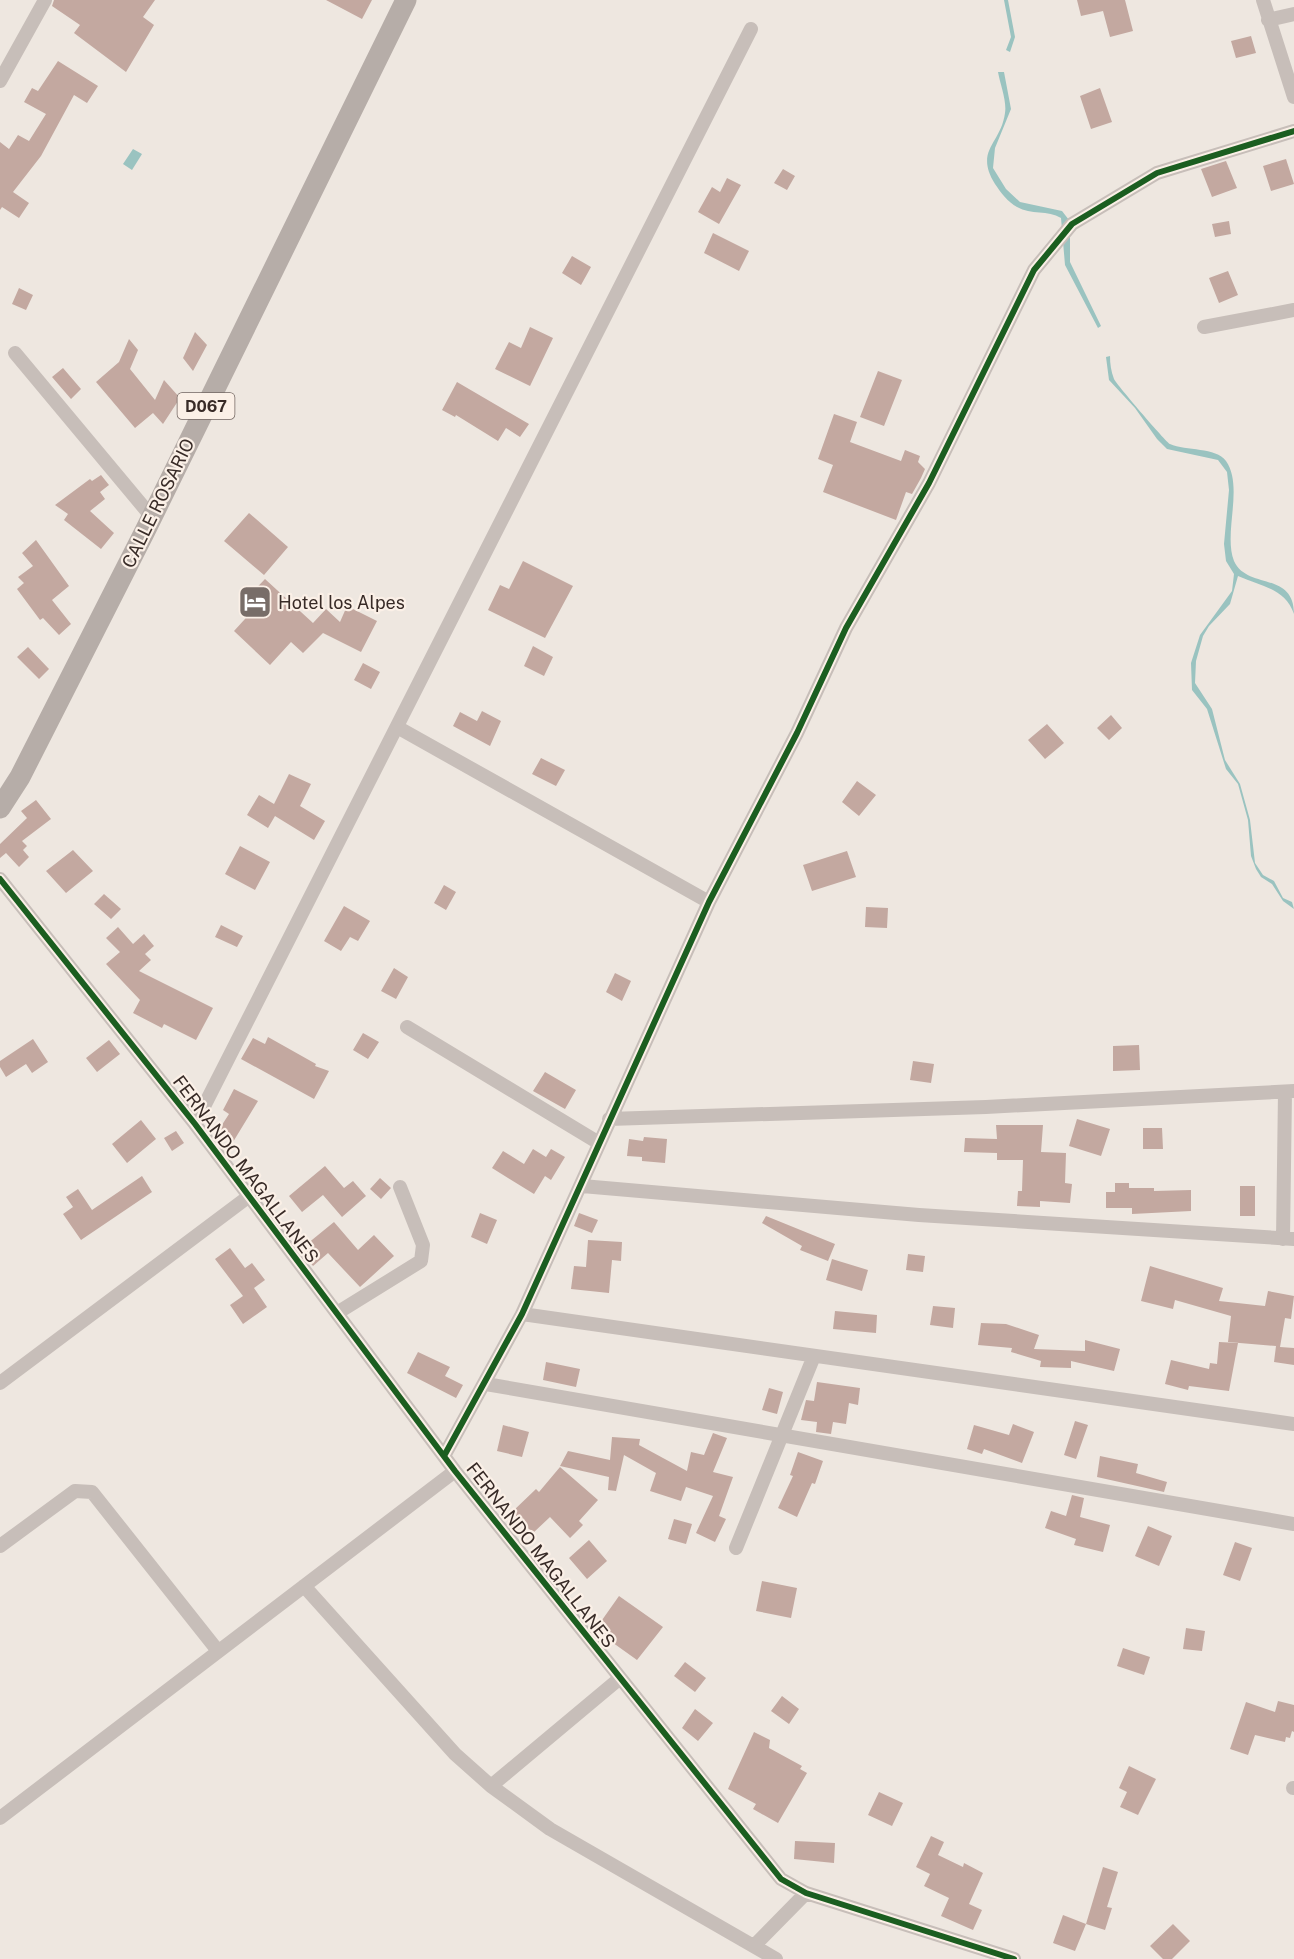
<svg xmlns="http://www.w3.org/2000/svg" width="1294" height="1959" font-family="'Public Sans',sans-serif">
  <rect width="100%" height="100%" fill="#eee7e0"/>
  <!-- water -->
  <path fill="#9ac3c0" d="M1004,0H1008L1015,37L1010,52L1006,50L1011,37Z
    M998,72H1004L1011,109L995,148L993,168L1006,189L1020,202L1062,211L1069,220L1070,230V262L1101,326L1098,328L1065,265L1061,218C1048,210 1031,215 1017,207C1008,202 1001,193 995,184C974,150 1001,144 1005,113C1007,101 1000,84 998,72Z
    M133,149L142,154L132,170L123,164Z
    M1110,356C1110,364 1111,371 1114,379C1117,385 1166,442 1170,444C1186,451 1216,447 1226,461C1244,487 1223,533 1234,561C1247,590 1294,571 1294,614C1285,588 1260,586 1238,576L1230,604L1209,626L1203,636L1196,661L1195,683L1212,709L1225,760L1240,784L1250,820L1255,863L1263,875L1274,881L1283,898L1292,902L1294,909L1283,901L1272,884L1261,877L1256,869L1251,856L1248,820L1238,784L1226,769L1207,709L1192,690L1191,663L1200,635L1232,591L1234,574L1226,561L1224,544L1229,490L1227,472L1218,460L1167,449L1157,439L1135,408L1109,380L1106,357Z"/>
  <!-- building -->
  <path fill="#c3a8a0" d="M54,0H155L143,17L154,25L126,72L74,33L80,25L52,6Z
    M326,0H372L362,19Z
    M1077,0H1125L1133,31L1110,37L1103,11L1081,16Z
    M1251,36L1256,53L1236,58L1231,41Z
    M58,61L98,86L87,103L74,95L41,156L13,192L29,203L19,218L2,207L0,210V142L9,149L18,135L29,141L46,114L24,102L32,88L38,91Z
    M1100,88L1112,122L1091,129L1080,96Z
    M1286,159L1294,184L1271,191L1263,166Z
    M1226,161L1237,188L1212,197L1201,169Z
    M783,169L795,176L787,190L774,183Z
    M727,178L741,185L719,224L698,212L712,187L720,192Z
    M1229,221L1231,234L1215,237L1212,224Z
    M713,233L749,251L739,271L704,253Z
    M572,256L591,267L581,285L562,273Z
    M1228,271L1238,295L1219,303L1209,278Z
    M19,288L33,295L26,310L12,304Z
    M530,327L553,338L530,386L495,369L509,342L521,348Z
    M195,332L207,345L193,371L183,358Z
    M129,339L138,350L130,369L155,400L164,380L180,398L163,424L153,413L135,428L96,382L119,362Z
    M63,368L81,389L71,399L52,377Z
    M878,371L902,380L884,426L860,417Z
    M457,382L529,424L520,437L506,428L498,441L456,415L455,417L442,410Z
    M834,414L857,422L850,442L901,461L905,450L920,456L918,462L925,469L921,478L912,494L906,492L896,520L823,492L833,465L818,459Z
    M101,475L109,485L100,492L105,499L90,511L114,533L101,549L64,520L68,514L55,505L90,479L92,481Z
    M249,513L288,547L264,575L224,541Z
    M36,540L69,586L52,600L71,624L59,635L43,618L40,620L17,589L24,583L18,577L33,566L22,553Z
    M523,561L573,586L545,638L488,610L500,585L509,589Z
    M265,579L313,623L326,609L340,622L347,606L377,621L361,652L323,633L303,653L291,642L270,665L234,631L255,608L246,599Z
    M533,646L553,657L544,676L524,666Z
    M28,647L49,669L39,679L17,657Z
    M363,663L380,672L371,689L354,680Z
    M482,711L501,721L490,746L453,726L460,712L477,721Z
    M1111,715L1122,728L1109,740L1097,728Z
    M1047,724L1064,743L1045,759L1028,740Z
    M541,758L565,770L556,786L532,774Z
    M289,774L311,784L300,806L325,821L314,840L275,816L268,828L247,815L259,795L274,804Z
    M857,781L876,795L859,816L842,802Z
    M36,800L51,819L22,841L27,846L23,850L29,857L19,867L6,853L0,858V844L27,818L21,811Z
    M240,846L270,862L255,890L225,874Z
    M73,850L93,871L66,893L46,871Z
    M847,851L856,877L812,891L803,865Z
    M444,885L456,892L446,910L434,903Z
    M104,894L121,909L111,919L94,904Z
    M344,906L370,921L358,941L350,937L341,951L324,941Z
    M866,907L888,908L887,928L865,927Z
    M221,925L243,936L237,947L215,937Z
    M118,927L133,944L144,934L154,946L145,954L151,960L139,971L213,1008L196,1040L164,1024L162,1028L133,1013L140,1000L106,964L120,952L106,938Z
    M394,968L408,977L396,999L381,991Z
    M615,973L631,981L622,1001L606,992Z
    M363,1033L379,1042L368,1059L353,1050Z
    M268,1037L316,1064L315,1066L329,1071L314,1099L241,1059L253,1038L265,1044Z
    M33,1039L48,1062L32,1073L26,1064L6,1077L0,1067V1061Z
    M109,1040L120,1054L97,1072L86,1058Z
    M1139,1045L1140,1070L1113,1071V1046Z
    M913,1061L934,1064L931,1083L910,1080Z
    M545,1072L576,1090L565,1109L533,1091Z
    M234,1089L258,1101L233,1142L218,1131L229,1114L223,1110Z
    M1077,1119L1110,1129L1101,1156L1069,1146Z
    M141,1120L156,1139L127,1163L112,1144Z
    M996,1125H1043L1041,1152L1066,1153L1065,1183L1072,1184L1070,1203L1040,1201V1207L1017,1206L1018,1191H1022L1023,1160H997V1153L964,1152L965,1138L997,1139Z
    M1143,1128H1162L1163,1149H1143Z
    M176,1131L184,1143L172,1151L164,1138Z
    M644,1137L667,1139L665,1163L642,1161V1157L627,1156L629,1139L643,1141Z
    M533,1149L546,1157L551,1149L565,1157L551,1180L545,1176L534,1194L492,1168L503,1151L524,1164Z
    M325,1166L344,1188L353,1181L366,1196L342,1217L323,1195L302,1212L289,1196Z
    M142,1176L152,1192L81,1240L63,1214L73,1207L66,1197L78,1189L92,1210Z
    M380,1178L391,1188L381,1199L370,1189Z
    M1115,1183H1129V1188H1154V1191L1191,1190V1211L1132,1214V1208H1106V1192H1115Z
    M1240,1186H1255V1216H1240Z
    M480,1213L497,1220L487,1244L471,1237Z
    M579,1213L598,1220L592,1233L574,1226Z
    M766,1216L835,1244L828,1261L800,1250L802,1246L762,1223Z
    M334,1222L358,1250L374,1235L394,1256L360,1287L328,1253L313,1266L302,1252L309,1247L307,1244Z
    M588,1240L622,1242L621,1261L612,1260L609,1293L571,1289L574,1266L586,1267Z
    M230,1248L245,1268L252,1263L265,1280L254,1288L267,1307L243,1324L230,1305L243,1296L215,1259Z
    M908,1254L925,1256L923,1272L906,1270Z
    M832,1259L868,1270L862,1291L826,1280Z
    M1150,1266L1223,1288L1219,1301L1265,1306L1268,1291L1294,1296L1291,1319L1285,1318L1280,1347L1294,1348V1365L1274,1362L1276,1346L1228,1342L1231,1316L1175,1300L1173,1309L1141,1301Z
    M933,1306L955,1308L953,1328L930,1325Z
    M835,1311L877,1315L876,1333L833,1329Z
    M981,1323L1006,1324L1039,1335L1034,1349L1085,1351V1340L1120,1349L1114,1371L1071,1361V1368L1040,1367L1041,1361L1011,1352L1012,1348L978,1345Z
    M1219,1342L1238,1343L1229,1391L1189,1386L1188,1390L1165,1384L1171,1360L1209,1369L1210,1363L1217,1364Z
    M418,1352L450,1367L445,1376L463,1385L456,1398L407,1373Z
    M546,1362L580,1369L576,1387L543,1380Z
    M817,1382L860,1388L858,1405L849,1403L846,1424L833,1422L831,1434L816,1432L817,1422L801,1420L806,1400L814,1401Z
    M769,1388L783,1392L777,1414L762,1410Z
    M1075,1421L1088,1425L1076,1459L1064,1455Z
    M1013,1424L1034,1432L1022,1463L984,1449L982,1454L967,1449L974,1425L1009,1435Z
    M503,1425L529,1432L522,1457L497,1451Z
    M713,1433L727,1438L713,1472L733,1477L719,1516L726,1519L715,1542L696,1533L713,1496L686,1487L681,1501L650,1491L656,1473L624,1455L616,1491L608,1490L609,1477L560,1466L568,1451L610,1460L612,1437L640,1439L639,1445L687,1471L691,1452L704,1455Z
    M798,1452L823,1461L815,1484L812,1483L797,1517L778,1508L793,1476L790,1475Z
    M1100,1456L1138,1464L1136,1473L1167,1482L1164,1492L1097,1477Z
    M560,1467L598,1500L579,1521L583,1525L570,1538L550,1517L533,1533L512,1512L536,1489L539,1492Z
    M1072,1495L1084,1498L1080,1517L1110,1525L1103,1552L1074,1545L1076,1539L1045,1528L1051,1511L1066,1516Z
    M674,1519L692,1524L686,1544L668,1539Z
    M1148,1526L1172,1536L1159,1566L1135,1556Z
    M589,1540L607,1561L587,1579L569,1558Z
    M1235,1542L1252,1548L1240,1581L1223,1575Z
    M762,1581L797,1588L791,1618L756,1611Z
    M619,1596L663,1627L637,1660L595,1630Z
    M1186,1628L1205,1631L1202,1651L1183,1649Z
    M1123,1648L1150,1657L1144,1675L1117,1666Z
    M685,1662L706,1678L695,1692L674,1676Z
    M782,1696L799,1709L789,1724L771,1711Z
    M1278,1701L1294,1705V1732L1292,1731L1290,1738L1286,1737L1285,1742L1255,1735L1248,1755L1230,1749L1246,1702L1275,1712Z
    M695,1709L713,1723L698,1741L682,1728Z
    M754,1732L770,1740L769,1748L802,1766L800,1769L807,1773L778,1823L753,1809L756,1804L728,1789Z
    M1129,1766L1156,1779L1138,1815L1120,1807L1127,1792L1119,1788Z
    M879,1792L903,1803L892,1826L868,1815Z
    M931,1836L944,1842L938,1855L963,1867L964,1863L983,1873L969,1904L982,1910L973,1930L941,1916L949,1898L924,1886L930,1874L916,1867Z
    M795,1841L835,1843L834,1863L794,1859Z
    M1103,1867L1118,1872L1107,1907L1112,1908L1105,1930L1086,1924Z
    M1063,1915L1086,1924L1075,1951L1053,1943Z
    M1173,1924L1190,1941L1172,1959H1163L1150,1946Z"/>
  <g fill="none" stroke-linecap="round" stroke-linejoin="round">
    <!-- minor -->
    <path stroke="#c7beb9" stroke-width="14" d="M1263,0L1294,97
      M1268,20L1294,14
      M0,81L45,0
      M1204,327L1294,310
      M15,353L151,516
      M397,727L709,902
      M0,879L195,1124L455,1471L781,1879L806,1893L1014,1959
      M407,1027L599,1143
      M609,1119L986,1107L1294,1091
      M195,1124L751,29
      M582,1186L919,1215L1294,1239
      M1283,1239L1285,1092
      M337,1313L421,1261L423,1245L400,1187
      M522,1314L1294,1424
      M0,1383L248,1197
      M486,1384L1294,1524
      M444,1456L522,1314L709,902L797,733L846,628L929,483L1034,270L1072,224L1157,173L1294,131
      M0,1546L75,1491L92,1492L218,1651
      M736,1548L814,1356
      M304,1586L455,1754L491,1786L550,1829L776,1959
      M491,1786L619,1679
      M1293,1788H1294
      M0,1818L455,1471
      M754,1946L806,1893"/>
    <!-- primary -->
    <path stroke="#b6ada8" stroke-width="21" d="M0,808L20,777L145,531L406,0"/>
    <defs>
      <path id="cycleway" d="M0,879L195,1124L455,1471L781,1879L806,1893L1014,1959
        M444,1456L522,1314L709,902L797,733L846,628L929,483L1034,270L1072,224L1157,173L1294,131"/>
    </defs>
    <!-- cycleway casing -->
    <use href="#cycleway" stroke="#fbf0e7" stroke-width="10"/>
    <!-- cycleway -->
    <use href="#cycleway" stroke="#1b5e20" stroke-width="6"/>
  </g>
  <!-- icons -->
  <defs>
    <symbol id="hotel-square" viewBox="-11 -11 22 22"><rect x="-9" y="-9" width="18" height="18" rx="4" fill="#786d68" stroke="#fbf0e7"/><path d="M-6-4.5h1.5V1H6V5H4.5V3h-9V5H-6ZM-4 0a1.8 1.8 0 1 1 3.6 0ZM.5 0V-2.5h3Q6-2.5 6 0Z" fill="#fff"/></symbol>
  </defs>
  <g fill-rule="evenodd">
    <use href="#hotel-square" x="236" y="583" width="38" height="38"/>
  </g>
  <g text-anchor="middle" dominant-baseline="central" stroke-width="4.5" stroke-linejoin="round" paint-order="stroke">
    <!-- shield labels -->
    <rect fill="#fbf0e7" stroke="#726661" stroke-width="1.5" x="177.5" y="393" width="57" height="26" rx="4.5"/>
    <g font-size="16" font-weight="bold" fill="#382b27">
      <text x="206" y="406">D067</text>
    </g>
    <!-- street labels -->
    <g font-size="18" fill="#382b27" stroke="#fbf0e7">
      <text transform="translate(158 503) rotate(-64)">CALLE ROSARIO</text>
      <text transform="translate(246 1169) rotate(53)">FERNANDO MAGALLANES</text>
      <text transform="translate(541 1555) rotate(52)">FERNANDO MAGALLANES</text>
    </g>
    <!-- poi labels -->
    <g font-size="18" fill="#382b27" stroke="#fbf0e7" text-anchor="start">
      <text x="278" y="602">Hotel los Alpes</text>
    </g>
  </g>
</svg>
